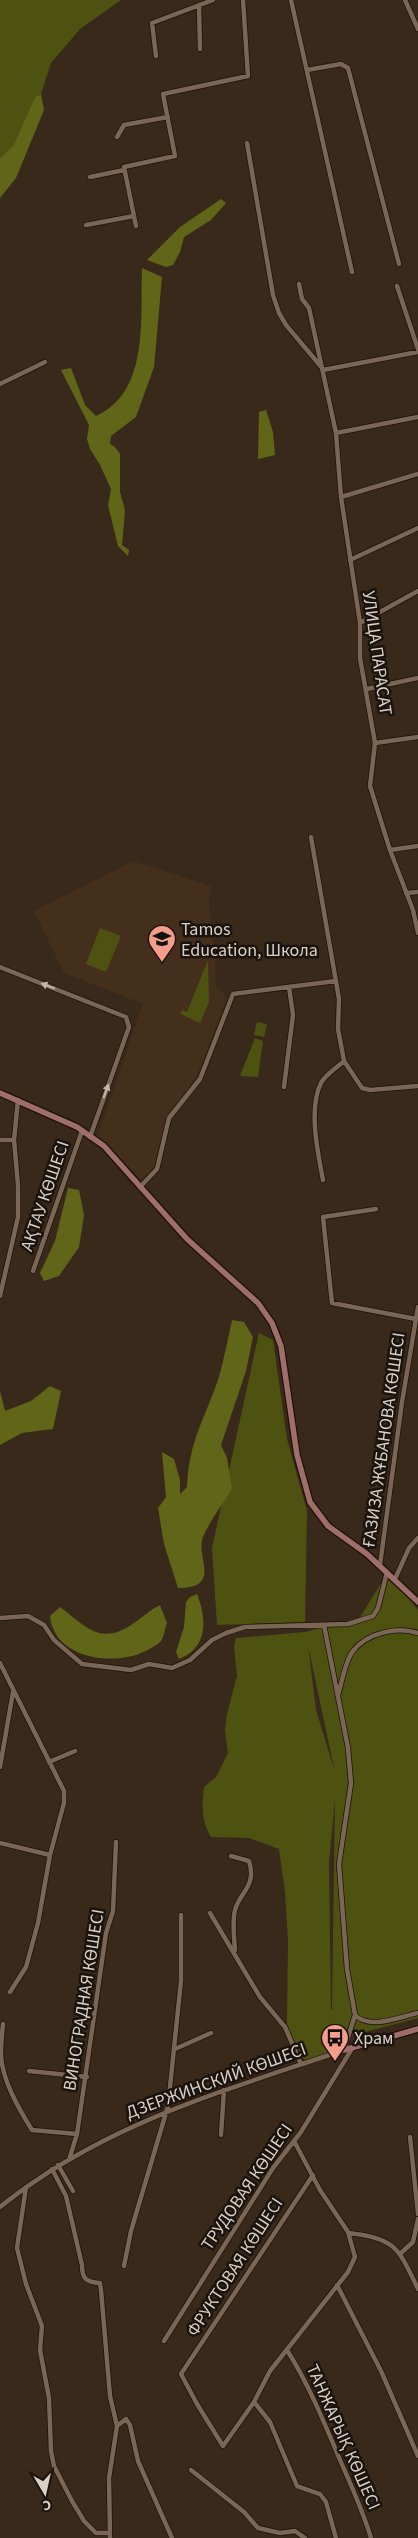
<svg xmlns="http://www.w3.org/2000/svg" width="418" height="2538" font-family="'Source Sans 3',sans-serif">
  <rect width="100%" height="100%" fill="#39291b"/>
  <!-- built -->
  <path fill="#442e1c" d="M133,861L211,886L209,904L216,970L215,986L224,994L226,1001L197,1076L166,1118L154,1168L141,1180L98,1135L143,1004L64,973L34,911Z"/>
  <!-- green -->
  <path fill="#4e5211" fill-rule="evenodd" d="M0,0H121L80,29L51,63L41,94L35,97L13,146L0,158Z
    M100,928L121,936L106,972L86,964Z
    M208,960L209,1002L200,1023L180,1014L182,1010L187,1012Z
    M257,1022L267,1024L264,1037L254,1035Z
    M255,1038L263,1041L258,1077L240,1076Z
    M259,1333L273,1340L287,1439L307,1511L305,1622L217,1625L212,1548Z
    M388,1572L418,1610V2018L343,2038L332,2034L333,2053L305,2060L300,2055L287,2025L288,1939L285,1892L279,1849L249,1838L211,1837C201,1821 202,1804 204,1787L216,1777L228,1753L225,1730L227,1714L237,1676L234,1647L236,1638L305,1632L359,1619ZM308,1645L334,1768V1769L316,1710ZM335,1799L332,2010L331,2011L329,1862Z"/>
  <!-- forest -->
  <path fill="#616518" d="M41,94L44,110L16,178L0,198V158L13,146L35,97Z
    M221,199L226,203L211,220L184,237L180,252L173,265L166,267L147,260L180,227Z
    M142,268L162,277L154,367L136,417L111,436L110,444L115,447L120,454V492L125,510L122,545L129,550L128,556L118,546L108,505L111,489L100,465L90,449L87,439L89,425L61,370L71,368L85,405L96,416C150,392 140,317 142,268Z
    M266,410L273,432L275,455L258,459L259,412Z
    M68,1188L79,1190L84,1215L79,1247L59,1276L44,1281L40,1273L55,1241Z
    M232,1320L244,1322L253,1337L246,1371L221,1445L227,1458L232,1489C223,1504 210,1520 203,1537C195,1557 223,1588 178,1588L164,1544L158,1508L166,1497L162,1452L174,1459L180,1480V1494L187,1487C189,1440 205,1419 219,1377C224,1358 228,1339 232,1320Z
    M50,1386L61,1391L53,1429L22,1433L0,1445V1391L5,1411L31,1401Z
    M197,1594C207,1619 208,1648 179,1659L176,1652L184,1627L186,1602L190,1597Z
    M160,1605L167,1623C165,1628 164,1637 161,1641C159,1644 154,1646 151,1648C120,1668 54,1661 50,1616L60,1607C86,1626 100,1647 134,1623C143,1617 150,1610 160,1605Z"/>
  <g fill="none" stroke-linecap="round" stroke-linejoin="round">
    <defs>
      <path id="street" d="M291,0L352,272
        M405,0L418,29
        M199,5L200,49
        M156,56L152,23L213,0
        M307,70L341,64L348,68L399,264
        M117,137L124,125L168,117
        M247,143L273,295L279,313L286,325L323,369
        M90,177L124,170
        M86,225L134,216
        M136,226L124,167L175,156L163,94L248,76L243,0
        M299,284L302,299L309,308L336,433L341,497L360,623V658L375,743L370,786L390,850L413,910L418,933
        M397,286L418,349
        M323,370L418,352
        M0,384L45,362
        M336,433L418,417
        M341,497L418,474
        M350,560L418,528
        M360,623L418,591
        M367,689L418,678
        M375,743L418,737
        M311,837L339,999L338,1029L344,1061C338,1067 325,1075 321,1083C308,1109 318,1153 323,1180
        M390,850L418,846
        M406,893L418,892
        M0,967L126,1017L129,1027L90,1137
        M344,1061L362,1088L370,1090L418,1086
        M284,1087L293,1015L289,987
        M0,1140H14
        M140,1187L157,1169L169,1118L200,1079L233,994L336,981
        M376,1209L323,1217L332,1303L416,1319
        M33,1271L82,1131
        M0,1296L18,1217V1185L14,1140L18,1100
        M380,1565L402,1402L418,1307
        M395,1579L409,1548L418,1538
        M0,1618L28,1616L44,1625L54,1640L82,1664L131,1670L149,1664L172,1668L190,1660L212,1640L226,1633L245,1627L348,1624L373,1616L378,1608L387,1572
        M0,1663L64,1791V1803L50,1855L38,1923L26,1967L10,1992
        M338,1695C342,1682 345,1661 353,1651C367,1633 397,1626 418,1633
        M49,1762L75,1751
        M0,1767L13,1692
        M0,1843L50,1855
        M231,1856L249,1861C257,1886 240,1892 235,1910C232,1923 234,1936 235,1950
        M210,1913L260,1997L285,2027L301,2064
        M355,2015C370,2030 399,2017 418,2013
        M3,2024C2,2034 1,2045 1,2055C2,2080 19,2109 32,2130L77,2134
        M175,2049L211,2033
        M29,2071L87,2077
        M221,2135L224,2090
        M410,2137L418,2214
        M294,2141L320,2190L348,2232L355,2257L348,2272L270,2371L254,2402L223,2446L197,2404L181,2374L313,2175
        M69,2160L77,2134L106,1933L113,1911L116,1842
        M58,2165L73,2191
        M52,2169L66,2196L82,2265C82,2279 86,2282 100,2283L101,2290L110,2396L117,2426L109,2478L110,2538
        M26,2187L17,2248L26,2284L42,2326L40,2350L49,2398L51,2451L54,2466L72,2501L84,2521L96,2533H109
        M0,2207C103,2124 221,2092 344,2050L355,2015L347,1969L339,1864L351,1783L348,1748L324,1625
        M349,2233C397,2239 398,2248 418,2289
        M401,2253L413,2242L418,2219
        M124,2266L131,2231L168,2106L181,1981V1915
        M337,2285L381,2371L418,2456
        M164,2341L273,2168L301,2132L353,2047
        M287,2350C309,2385 324,2422 340,2460C351,2485 363,2511 371,2538
        M254,2402L270,2422L297,2486L320,2494L326,2502L336,2538
        M117,2426L126,2419L130,2425L138,2461L172,2538
        M191,2470L244,2512L258,2528L280,2533L295,2531L305,2538"/>
      <path id="secondary" d="M0,1093L77,1127L104,1146L187,1239L258,1303L272,1323L281,1346L297,1455L310,1502L328,1526L367,1554L418,1602
        M344,2050L418,2029"/>
    </defs>
    <!-- street casing -->
    <use href="#street" stroke="#201105" stroke-width="6"/>
    <!-- secondary casing -->
    <use href="#secondary" stroke="#201105" stroke-width="8"/>
    <!-- street -->
    <use href="#street" stroke="#796656" stroke-width="4.5"/>
    <!-- secondary -->
    <use href="#secondary" stroke="#9d6e6c" stroke-width="5.5"/>
  </g>
  <!-- one-way arrows -->
  <defs><path id="oneway-solid" d="M-6-.8H1V-3.2L6.5 0L1 3.2V.8H-6Z" transform="scale(1.25)"/></defs>
  <g fill="#c2b6ab">
    <use href="#oneway-solid" transform="translate(48 986) rotate(-159)"/>
    <use href="#oneway-solid" transform="translate(106 1091) rotate(-70)"/>
  </g>
  <!-- icons -->
  <defs>
    <symbol id="school-pin" viewBox="-11 -11 22 30"><path d="M0 17L-7.5 6A9.5 9.5 0 1 1 7.5 6Z" fill="#f49d8a" stroke="#1b130d"/><path d="M0-5L7-2L0 1L-7-2ZM-4 1L0 2.5L4 1V4Q0 6-4 4Z" fill="#111"/></symbol>
    <symbol id="bus-pin" viewBox="-11 -11 22 30"><path d="M0 17L-7.5 6A9.5 9.5 0 1 1 7.5 6Z" fill="#f49d8a" stroke="#1b130d"/><path d="M-5-6H5V4H4V6H2V4H-2V6H-4V4H-5ZM-3.5-4V0h7V-4ZM-3.5 1.2v1.5H-2V1.2ZM2 1.2v1.5H3.5V1.2Z" fill="#111"/></symbol>
  </defs>
  <g fill-rule="evenodd">
    <use href="#school-pin" x="146" y="923" width="32" height="43"/>
    <use href="#bus-pin" x="319" y="2022" width="32" height="43"/>
  </g>
  <g text-anchor="middle" dominant-baseline="central" stroke-width="5" stroke-linejoin="round" paint-order="stroke">
    <!-- street labels -->
    <g font-size="18" fill="#dbd0c7" stroke="#1b130d">
      <text transform="translate(377 653) rotate(82)">УЛИЦА ПАРАСАТ</text>
      <text transform="translate(45 1196) rotate(-71)">АҚТАУ КӨШЕСІ</text>
      <text transform="translate(384 1440) rotate(-82)">ҒАЗИЗА ЖҰБАНОВА КӨШЕСІ</text>
      <text transform="translate(84 2000) rotate(-81)">ВИНОГРАДНАЯ КӨШЕСІ</text>
      <text transform="translate(216 2081) rotate(-20)">ДЗЕРЖИНСКИЙ КӨШЕСІ</text>
      <text transform="translate(247 2187) rotate(-56)">ТРУДОВАЯ КӨШЕСІ</text>
      <text transform="translate(235 2267) rotate(-57)">ФРУКТОВАЯ КӨШЕСІ</text>
      <text transform="translate(343 2437) rotate(66)">ТАНЖАРЫҚ КӨШЕСІ</text>
    </g>
    <!-- poi labels -->
    <g font-size="18" fill="#dbd0c7" stroke="#1b130d" text-anchor="start">
      <text x="181" y="929">Tamos<tspan x="181" dy="21">Education, Школа</tspan></text>
      <text x="354" y="2038">Храм</text>
    </g>
  </g>
  <!-- north arrow -->
  <g transform="translate(45 2493) rotate(171)" stroke="#1b130d" stroke-width="4" paint-order="stroke">
  <path d="M0-4L9 19L0 12L-9 19Z" fill="#dbd0c7"/>
  <text y="-8" font-size="14" font-weight="bold" text-anchor="middle" fill="#dbd0c7">С</text>
  </g>
</svg>
